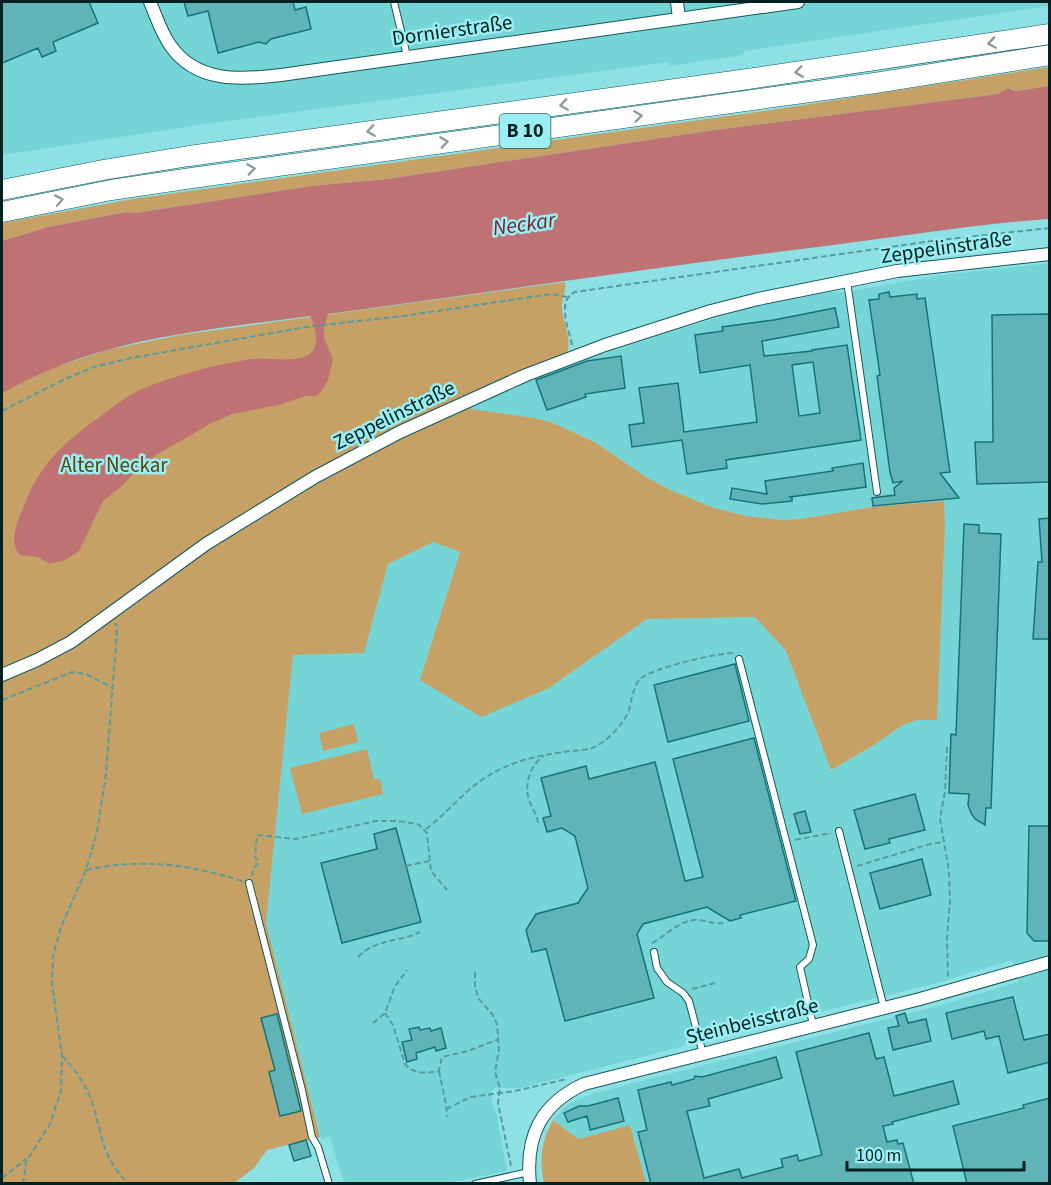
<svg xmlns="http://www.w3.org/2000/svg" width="1051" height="1185" font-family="'Source Sans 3',sans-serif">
  <rect width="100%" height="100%" fill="#8de1e4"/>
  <!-- built -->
  <path fill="#75d4d6" d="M2,2H1049V6L744,51L743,55L670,66L669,62L212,123L2,155Z
    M1049,263V1183H646L630,1125L578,1139L553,1120L567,1105L594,1093L941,1005L1018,982L1012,960L941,982L800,1017H782L711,1035L677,1048L521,1088H494L492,1091V1104L497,1116L507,1171L448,1183H344L330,1137L321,1139L266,923L293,654L364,653L388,564L432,542L460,552L420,680L549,688L647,619L755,617L786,651L831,770L869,748L903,725L917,720L937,719L945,527L943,501L872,507L800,519L782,520L746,516L711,507L668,489L646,477L594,441L553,423L535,418L471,409L469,405L576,362L745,309L829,291L838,293L942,275Z"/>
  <!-- green -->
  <path fill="#c6a166" d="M1049,67V86L1016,91L1010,88L998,94L708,131L387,179L311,186L135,213L124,212L48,227L2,241V223L132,199L778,109Z
    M565,282C566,294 561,300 562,310C564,323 572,341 567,353L465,395L404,423L335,459L206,537L62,641L32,657L2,669V385L107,350L180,335Z
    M469,405L471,409L535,418L553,423L595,442L646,477L668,489L711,507L746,516L782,520L800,519L872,507L944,501L945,527L937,720H917L903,725L871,747L831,770L786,651L755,617L647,619L549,688L481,717L420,680L460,552L433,542L388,564L364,653L293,655L266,923L320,1137L267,1150L254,1168L234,1183L2,1184V681L289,499L402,437Z
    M354,724L358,742L323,751L319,733Z
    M367,749L374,779H380L383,794L302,814L290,768Z
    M553,1120L578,1139L630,1125L646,1183H544C539,1161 541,1141 553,1120Z"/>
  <!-- water -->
  <path fill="#be7274" d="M1049,86V219C977,224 905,236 833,245C664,266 497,291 328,314L324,328V338L333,359L328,380L321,392L316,396H306L279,405L232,414L210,424L156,455L139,467L122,486L103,501L79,551L65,560L50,564L38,557L20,555C7,541 19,518 25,503C41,462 67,440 102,415C114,406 127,396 140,390C175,375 214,365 251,359C268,357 290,363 306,356C322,349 316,328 310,316C243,325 173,332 107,350C70,360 35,375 2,393V241L48,227L125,212L135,213L311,186L387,179L708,131L998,94L1008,88L1016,91Z"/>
  <!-- building -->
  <path fill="#60b4b7" stroke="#147477" stroke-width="1.5" fill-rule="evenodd" d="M2,2H89L98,23L53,42L56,51L42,57L38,48L2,63Z
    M184,2H293L295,10L306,7L311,29L271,39L266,44L259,42L218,53L208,11L188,16Z
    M889,292L890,297L917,294V299L925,298L950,472L940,473L959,498L873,506L872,498L895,495L894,488L903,481L893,483L890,472L877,376L880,375L869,300L879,299V294Z
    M835,308L839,327L762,341L764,356L812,351V350L847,345L861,440L726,460L727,468L687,474L682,440L632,447L629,425L644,423L639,388L678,383L684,432L757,422L750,365L700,373L695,335L723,331L722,327L774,320ZM813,362L820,413L799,416L792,365Z
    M1050,314V482L977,484L975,442H993L992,315Z
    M621,356L625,388L585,394L586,397L547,410L536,380L587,361Z
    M863,463L866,487L790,497L792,498V501L762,504L730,499L732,488L767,494L765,481L833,471L832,468Z
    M1050,518V639H1033L1038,562H1042L1039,519Z
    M964,524L979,525V533L1001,534L991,808H986L985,825L975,819L971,813L968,805L969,794L949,793L951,734L956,735Z
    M735,664L749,721L668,742L654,685Z
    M754,738L796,901L740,915L741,918L730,921L707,907L643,924L637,934L654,998L565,1021L546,949L532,952L526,930L536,914L578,903L588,888L575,836L562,828L547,832L543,818L551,816L541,778L586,766L589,779L655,762L685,881L703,877L673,759Z
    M915,794L925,830L889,839L890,843L865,849L854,810Z
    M805,811L811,832L800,834L794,814Z
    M1029,826H1050V941H1034L1027,933Z
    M396,828L421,922L342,943L321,863L377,849L374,834Z
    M922,859L931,895L880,909L870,873Z
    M1013,997L1024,1040L1050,1034V1062L1008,1073L999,1036L986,1039L984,1031L952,1039L946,1013Z
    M905,1013L908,1023L926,1019L931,1041L893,1050L888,1028L899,1026L896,1016Z
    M277,1014L301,1111L280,1116L269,1072L275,1070L261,1018Z
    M419,1027L420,1030L430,1028L431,1031L441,1028L446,1048L436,1051L435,1047L416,1053L417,1059L407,1062L402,1042L412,1040L409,1029Z
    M869,1033L876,1059L884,1057L894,1096L953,1081L959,1104L892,1122L893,1124L883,1126L887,1142L897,1140L898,1144L903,1143L914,1184H651L638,1132L647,1130L638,1090L671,1082L672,1085L694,1079L695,1076L702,1077L776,1057L782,1078L708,1099L710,1106L687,1111L704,1178L739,1169L742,1178L783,1167L781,1159L797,1155L799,1161L822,1155L796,1052Z
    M618,1098L624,1121L590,1130L587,1116L568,1122L564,1113L579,1106H588Z
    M1050,1098V1184H967L953,1126L1024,1108L1023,1105Z
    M306,1140L311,1156L294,1161L289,1145Z"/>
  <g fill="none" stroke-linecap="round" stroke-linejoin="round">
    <defs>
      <path id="service" d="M394,2L407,56
        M847,281L877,492
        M739,659L813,945L809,959L800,967L813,1025
        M839,831L884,1008
        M249,883L302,1090L312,1137L318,1147L329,1184
        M654,952L657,968L667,982L683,993L689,1001L703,1054
        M475,1184L529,1172"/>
      <path id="minor" d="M150,2C156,16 161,32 170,45C196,83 240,80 281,75L798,2
        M677,2L679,18
        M2,675L37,660L71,642L206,544L315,477L400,432L526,375L605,345L711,311L758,299L897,271L1050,254
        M530,1184C525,1136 541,1104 584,1084L920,999L1050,962"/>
      <path id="trunk" d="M2,190L103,170L189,156L741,80L1050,34
        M2,212L111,190L192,178L875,83L1050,55"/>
    </defs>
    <!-- service casing -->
    <use href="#service" stroke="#13585b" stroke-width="8"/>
    <!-- minor casing -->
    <use href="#minor" stroke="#13585b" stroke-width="14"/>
    <!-- trunk casing -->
    <use href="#trunk" stroke="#13585b" stroke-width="21"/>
    <!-- path -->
    <path stroke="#5a9c9e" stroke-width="2" stroke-dasharray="6 3" stroke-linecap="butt" d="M572,345C569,329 556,301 575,292L939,240L1050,228
      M2,411L65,379L94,367L131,358L306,327L403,316L551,294L567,297
      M2,700L72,672L86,674L113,688
      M947,747L945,791L940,819L949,871L950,900L947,939L948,979
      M538,823C537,814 532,809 529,800C524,784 530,765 544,756
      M426,829C442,817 455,802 470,789C507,758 544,754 590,749C605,744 624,724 629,710C632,699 633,687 640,679C649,669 720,652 734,653
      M795,840L831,833
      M406,866L429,861
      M857,866L930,844L944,842
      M86,870C141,858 188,864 242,881
      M252,876L253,869L259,862L255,857L257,835L296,839L376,821H397L418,824L427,833L431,871L447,890
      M652,943C666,936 681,918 699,920C708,921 714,924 723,923
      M358,957C377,938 397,943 420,932
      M475,972V986L478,998L493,1015L497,1024L499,1050L495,1072L500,1088L498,1103L511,1166
      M692,989L715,983
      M385,1013L393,1025L405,1064C414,1075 426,1073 439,1071L442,1057L468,1051L499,1039
      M373,1023L385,1013L395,986L407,970
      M62,1056C74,1068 84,1082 91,1099C103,1134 100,1156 129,1184
      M439,1071L446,1104L447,1117
      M446,1109L471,1097L515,1091L567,1079
      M2,1178L26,1159
      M23,1184L26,1162L50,1124L61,1091L62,1056L52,984L53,956L61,927L86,870L97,832L106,774L117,631L116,623"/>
    <!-- service -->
    <use href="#service" stroke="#fff" stroke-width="6"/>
    <!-- minor -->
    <use href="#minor" stroke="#fff" stroke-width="12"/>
    <!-- trunk -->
    <use href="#trunk" stroke="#fff" stroke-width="20"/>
  </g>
  <!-- one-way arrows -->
  <defs><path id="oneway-chevron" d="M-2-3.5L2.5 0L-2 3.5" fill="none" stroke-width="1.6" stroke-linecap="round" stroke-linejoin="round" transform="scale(1.5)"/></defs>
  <g stroke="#8c9b9c">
    <use href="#oneway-chevron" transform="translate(992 43) rotate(171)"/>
    <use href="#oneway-chevron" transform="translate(799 72) rotate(172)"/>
    <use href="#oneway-chevron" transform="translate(564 105) rotate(172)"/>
    <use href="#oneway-chevron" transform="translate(638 116) rotate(-8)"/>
    <use href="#oneway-chevron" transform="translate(371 131) rotate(172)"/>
    <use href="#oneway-chevron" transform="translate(444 142) rotate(-8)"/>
    <use href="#oneway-chevron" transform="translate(251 169) rotate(-8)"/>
    <use href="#oneway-chevron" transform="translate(59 200) rotate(-11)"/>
  </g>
  <g text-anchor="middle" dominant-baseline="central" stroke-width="5" stroke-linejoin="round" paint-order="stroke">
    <!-- shield labels -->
    <rect fill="#9aeef1" stroke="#2e5e60" stroke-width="1.5" x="499.5" y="114" width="51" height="34" rx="4.5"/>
    <g font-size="20" font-weight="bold" fill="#002122">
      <text x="525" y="131">B 10</text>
    </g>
    <!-- street labels -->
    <g font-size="21" fill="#002122" stroke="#9aeef1">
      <text transform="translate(452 30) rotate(-8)">Dornierstraße</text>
      <text transform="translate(946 247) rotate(-8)">Zeppelinstraße</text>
      <text transform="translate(394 415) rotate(-26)">Zeppelinstraße</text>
      <text transform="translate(752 1021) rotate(-14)">Steinbeisstraße</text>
    </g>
    <!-- park labels -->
    <g font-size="21" fill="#5f430f" stroke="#9aeef1">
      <text x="114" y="465">Alter Neckar</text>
    </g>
    <!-- water labels -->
    <g font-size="22" font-style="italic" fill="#7c202b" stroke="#9aeef1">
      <text transform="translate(524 224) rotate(-8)">Neckar</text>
    </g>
  </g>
  <!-- border -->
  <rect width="1051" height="1185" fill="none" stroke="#002122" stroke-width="6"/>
  <!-- scale -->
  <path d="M847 1161v9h177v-9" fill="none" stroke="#002122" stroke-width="3"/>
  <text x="856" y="1161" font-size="18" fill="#002122" stroke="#9aeef1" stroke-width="4.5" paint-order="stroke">100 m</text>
</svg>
